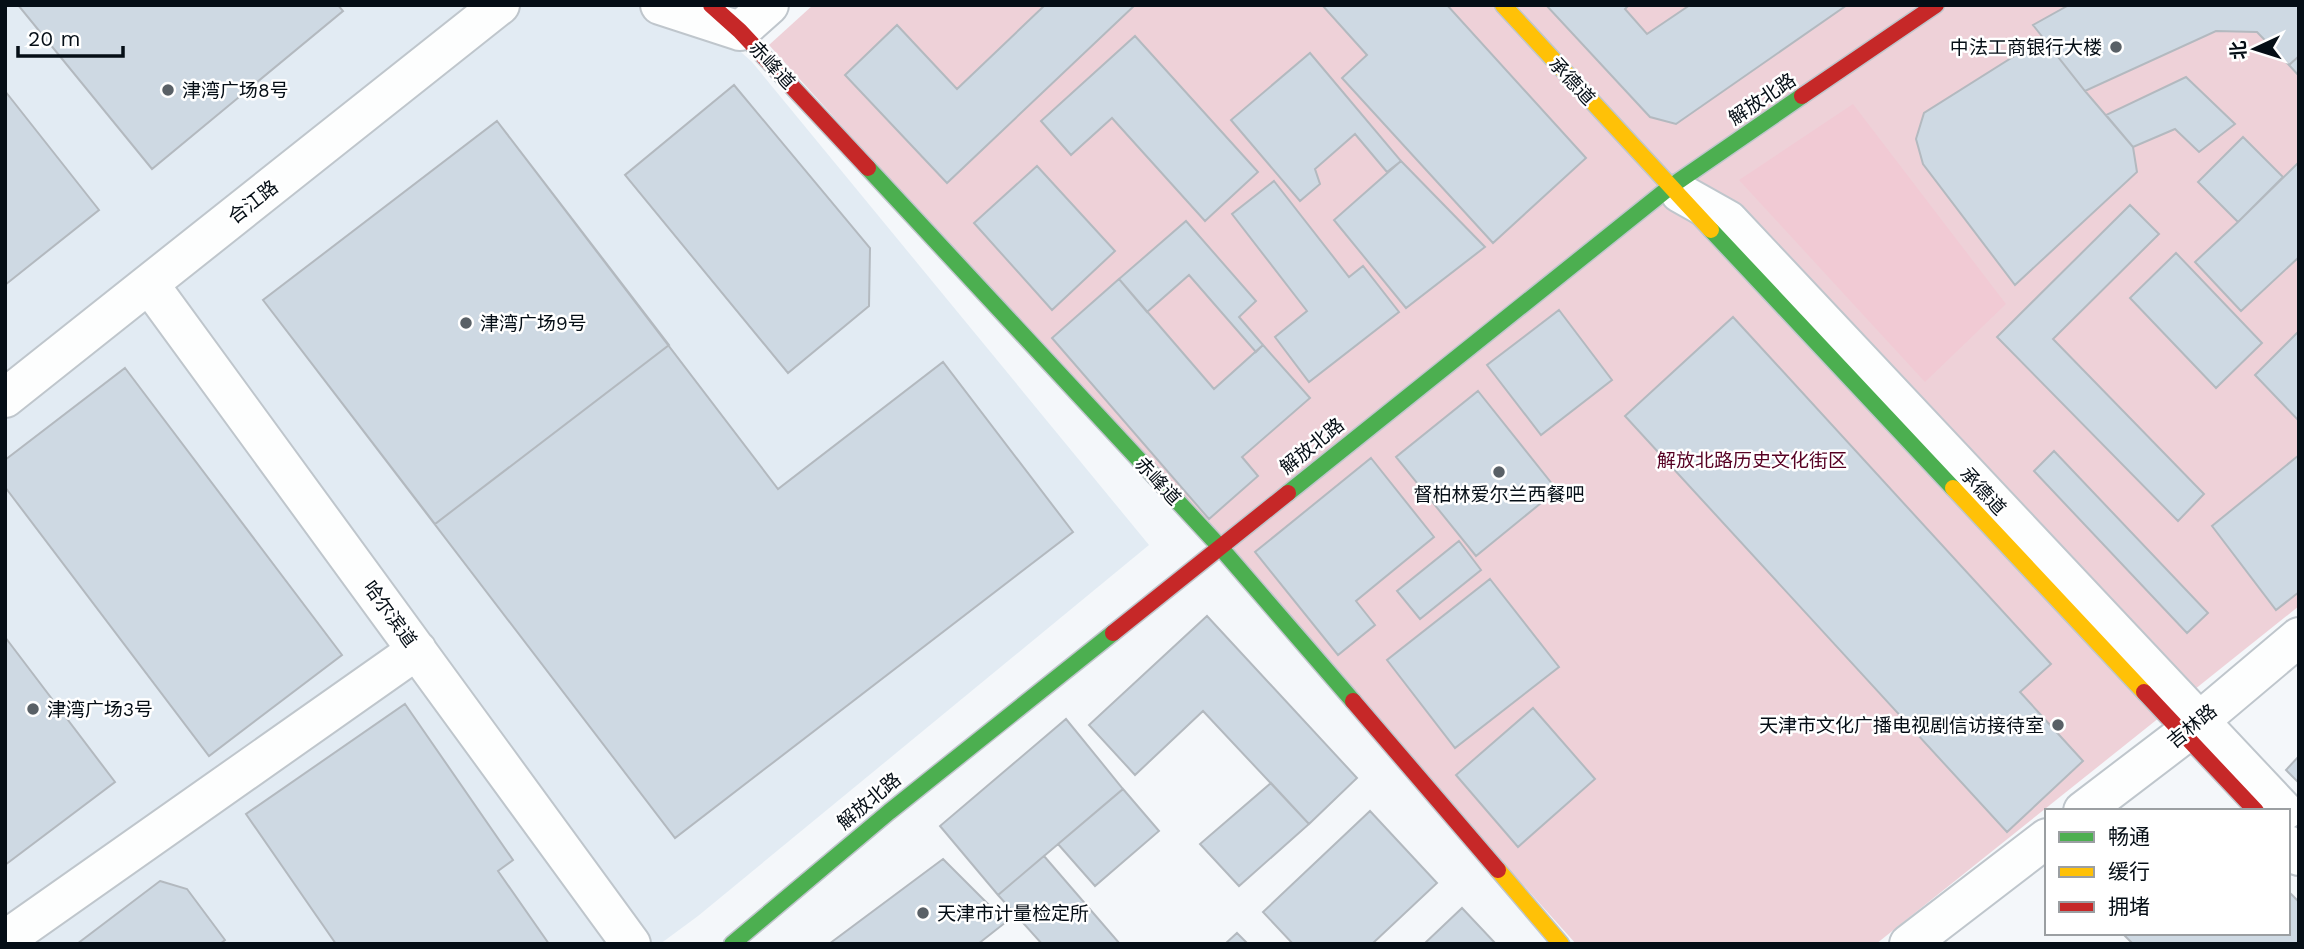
<svg xmlns="http://www.w3.org/2000/svg" width="2304" height="949" font-family="'Work Sans','Noto Sans SC',sans-serif">
  <rect width="100%" height="100%" fill="#f4f7fa"/>
  <!-- built -->
  <path fill="#e2ebf3" d="M5,5H689L752,62L1149,545L698,916L660,944H5Z"/>
  <!-- green -->
  <path fill="#eed1d8" d="M813,5H2299V606L1876,944H1576L769,45Z"/>
  <!-- forest -->
  <path fill="#f1cad4" d="M1853,104L2006,304L1925,382L1739,180Z"/>
  <!-- building -->
  <path fill="#ced9e3" stroke="#b3b9bf" stroke-width="2" d="M18,5H338L343,11L152,169Z
    M18,5H338L343,11L152,169Z
    M1045,5H1135L947,183L845,75L897,25L957,89Z
    M1322,5H1447L1586,158L1493,243L1342,78L1367,55Z
    M1546,5H1629L1625,9L1647,34L1690,5H1847L1676,124L1650,117Z
    M2069,5H2299V56L2289,65L2257,32L2216,31L2085,91L2033,25Z
    M1135,36L1258,172L1205,221L1112,118L1071,155L1041,121Z
    M2043,38L2085,91L2133,147L2137,172L2015,285L1923,164L1916,139L1924,113Z
    M1310,53L1401,161L1387,172L1355,134L1315,169L1320,184L1300,201L1231,120Z
    M2299,56V76L2289,65Z
    M2186,77L2235,124L2199,152L2175,129L2133,147L2106,115Z
    M734,85L870,248L869,306L788,373L625,175Z
    M5,91L99,210L5,285Z
    M497,121L778,489L943,362L1073,532L675,838L263,300Z
    M497,121L669,345L435,524L263,300Z
    M2243,137L2283,177L2238,222L2198,182Z
    M1401,161L1485,247L1406,308L1334,220Z
    M2299,162V257L2241,311L2195,262L2238,222Z
    M1037,166L1115,251L1052,310L974,223Z
    M1274,181L1349,277L1363,266L1399,312L1309,382L1275,337L1307,311L1232,214Z
    M2130,205L2159,234L2053,339L2204,494L2178,521L1997,337Z
    M1186,221L1256,301L1239,317L1263,345L1256,352L1189,275L1147,312L1119,279Z
    M2176,253L2262,343L2216,388L2130,298Z
    M1119,279L1214,389L1263,345L1310,398L1242,457L1258,476L1209,519L1052,338Z
    M1559,310L1612,380L1541,435L1487,365Z
    M1733,317L2051,664L2020,692L2083,761L2007,832L1625,416Z
    M2299,331V421L2255,375Z
    M125,368L342,655L209,756L5,487V460Z
    M1478,391L1557,490L1476,556L1396,457Z
    M2054,451L2208,613L2187,633L2034,471Z
    M2299,455V592L2276,610L2212,526Z
    M1371,458L1434,537L1356,601L1375,625L1338,655L1255,552Z
    M1459,541L1481,570L1420,619L1397,591Z
    M1490,579L1559,667L1455,748L1387,660Z
    M1207,616L1357,778L1309,824L1203,711L1135,775L1089,725Z
    M5,637L115,782L5,865Z
    M405,704L513,860L498,871L549,944H336L246,814Z
    M1533,708L1595,779L1518,847L1456,775Z
    M1066,719L1123,789L998,895L940,826Z
    M2299,756V783L2286,770Z
    M1271,783L1309,824L1239,886L1200,844Z
    M1123,789L1159,831L1095,886L1058,844Z
    M1370,811L1437,883L1372,944H1293L1263,912Z
    M1044,856L1120,944H1042L998,895Z
    M943,859L1006,922L978,944H829Z
    M160,881L187,889L225,940L220,944H77Z
    M2288,891L2299,902V944H2133L2122,933H2288Z
    M1462,908L1496,944H1424Z
    M1237,933L1248,944H1225Z"/>
  <g fill="none" stroke-linecap="round" stroke-linejoin="round">
    <defs>
      <path id="street" d="M660,5L740,31
        M740,31L769,5
        M1680,193L1728,220L2284,811
        M149,284L631,944
        M5,398L500,5
        M2083,811L2184,734L2299,637
        M2288,845L2299,856
        M5,940L417,650
        M1909,944L2047,838"/>
      <path id="fast" d="M868,168L1220,547L1353,701
        M1711,230L1953,488
        M1288,493L1670,187L1802,96
        M732,944L889,812L1113,633"/>
      <path id="slow" d="M1503,5L1711,230
        M1953,488L2144,692
        M1498,870L1561,944"/>
      <path id="jam" d="M711,5L740,31L868,168
        M1802,96L1936,5
        M1113,633L1288,493
        M2144,692L2256,811
        M1353,701L1498,870"/>
    </defs>
    <!-- street casing -->
    <use href="#street" stroke="#bfc6cc" stroke-width="42"/>
    <!-- fast casing -->
    <use href="#fast" stroke="#bfc6cc" stroke-width="19"/>
    <!-- slow casing -->
    <use href="#slow" stroke="#bfc6cc" stroke-width="19"/>
    <!-- jam casing -->
    <use href="#jam" stroke="#bfc6cc" stroke-width="19"/>
    <!-- street -->
    <use href="#street" stroke="#fdfefe" stroke-width="38"/>
    <!-- fast -->
    <use href="#fast" stroke="#4caf50" stroke-width="16"/>
    <!-- slow -->
    <use href="#slow" stroke="#ffc107" stroke-width="16"/>
    <!-- jam -->
    <use href="#jam" stroke="#c62828" stroke-width="16"/>
  </g>
  <!-- markers -->
  <g fill="#596066" stroke="#fff" stroke-width="2.5">
    <circle cx="2116" cy="47" r="7"/>
    <circle cx="168" cy="90" r="7"/>
    <circle cx="466" cy="323" r="7"/>
    <circle cx="1499" cy="472" r="7"/>
    <circle cx="33" cy="709" r="7"/>
    <circle cx="2058" cy="725" r="7"/>
    <circle cx="923" cy="913" r="7"/>
  </g>
  <g text-anchor="middle" dominant-baseline="central" stroke-width="5" stroke-linejoin="round" paint-order="stroke">
    <!-- poi labels -->
    <g font-size="19" fill="#050e16" stroke="#fff" text-anchor="start">
      <text x="2102" y="47" text-anchor="end">中法工商银行大楼</text>
      <text x="182" y="90">津湾广场8号</text>
      <text x="480" y="323">津湾广场9号</text>
      <text x="1499" y="494" text-anchor="middle">督柏林爱尔兰西餐吧</text>
      <text x="47" y="709">津湾广场3号</text>
      <text x="2044" y="725" text-anchor="end">天津市文化广播电视剧信访接待室</text>
      <text x="937" y="913">天津市计量检定所</text>
    </g>
    <!-- street labels -->
    <g font-size="19" fill="#050e16" stroke="#fff">
      <text transform="translate(772 65) rotate(47)">赤峰道</text>
      <text transform="translate(1572 81) rotate(47)">承德道</text>
      <text transform="translate(1762 99) rotate(-34)">解放北路</text>
      <text transform="translate(253 202) rotate(-38)">合江路</text>
      <text transform="translate(1312 446) rotate(-39)">解放北路</text>
      <text transform="translate(1158 481) rotate(47)">赤峰道</text>
      <text transform="translate(1983 491) rotate(47)">承德道</text>
      <text transform="translate(390 614) rotate(54)">哈尔滨道</text>
      <text transform="translate(2192 726) rotate(-39)">吉林路</text>
      <text transform="translate(869 801) rotate(-40)">解放北路</text>
    </g>
    <!-- park labels -->
    <g font-size="19" fill="#570123" stroke="#fff">
      <text x="1752" y="460">解放北路历史文化街区</text>
    </g>
  </g>
  <!-- border -->
  <rect width="2304" height="949" fill="none" stroke="#050e16" stroke-width="14"/>
  <!-- legend -->
  <rect x="2045" y="809" width="245" height="126" fill="#ffffff" stroke="#9b9fa2" stroke-width="2"/>
  <rect x="2059" y="832" width="35" height="10" fill="#4caf50" stroke="#9b9fa2" stroke-width="2"/>
  <text x="2108" y="844" font-size="21" fill="#050e16">畅通</text>
  <rect x="2059" y="867" width="35" height="10" fill="#ffc107" stroke="#9b9fa2" stroke-width="2"/>
  <text x="2108" y="879" font-size="21" fill="#050e16">缓行</text>
  <rect x="2059" y="902" width="35" height="10" fill="#c62828" stroke="#9b9fa2" stroke-width="2"/>
  <text x="2108" y="914" font-size="21" fill="#050e16">拥堵</text>
  <!-- north arrow -->
  <g transform="translate(2255 49) rotate(266)" stroke="#ffffff" stroke-width="5" paint-order="stroke">
  <path d="M0-5L12 26L0 18L-12 26Z" fill="#050e16"/>
  <text y="-10" font-size="19" font-weight="bold" text-anchor="middle" fill="#050e16">北</text>
  </g>
  <!-- scale -->
  <path d="M18 46v10h105v-10" fill="none" stroke="#050e16" stroke-width="3.5"/>
  <text x="28" y="46" font-size="21" fill="#050e16" stroke="#ffffff" stroke-width="5" paint-order="stroke">20 m</text>
</svg>
